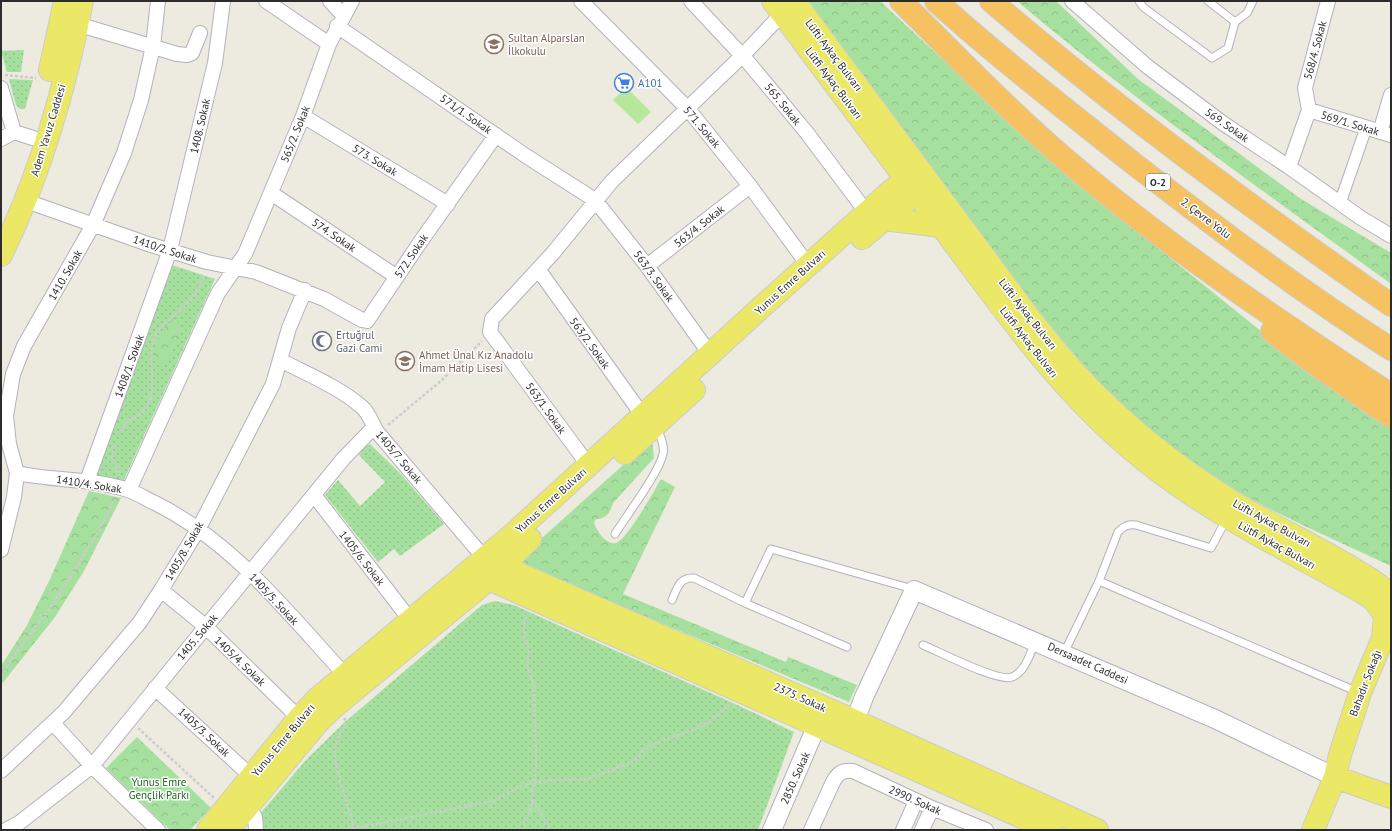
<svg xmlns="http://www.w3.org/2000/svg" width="1392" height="831" font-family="'PT Sans',sans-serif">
  <defs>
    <pattern id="grass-dots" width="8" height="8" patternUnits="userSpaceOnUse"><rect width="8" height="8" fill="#a6e09e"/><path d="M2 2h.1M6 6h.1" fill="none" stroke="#8fc088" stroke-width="1.8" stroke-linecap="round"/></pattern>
    <pattern id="forest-crowns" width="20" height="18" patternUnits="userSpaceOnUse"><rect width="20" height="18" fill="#a6e09e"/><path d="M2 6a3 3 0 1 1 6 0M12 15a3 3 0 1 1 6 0" fill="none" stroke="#8fc088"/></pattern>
  </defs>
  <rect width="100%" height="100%" fill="#edeadf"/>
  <!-- grass -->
  <path fill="url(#grass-dots)" d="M24,50L21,72H7L1,51Z
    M9,79L33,80L25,109H20L16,105Z
    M172,265L215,279L124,480L95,476Z
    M370,444L400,473L444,524L400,556L394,549L378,562L325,495L338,480L360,506L385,482L359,455L363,448Z
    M495,601L514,605C607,648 702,687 794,732L758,830H260L258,816L307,759L346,721L482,605Z"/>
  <!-- forest -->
  <path fill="url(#forest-crowns)" d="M807,1H880L1060,169L1303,365L1391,428V566C1318,532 1243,501 1178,453C1095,391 1037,309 976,228C920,152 863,77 807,1Z
    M1017,1H1056L1138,79L1301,199L1391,253V284C1265,192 1136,102 1017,1Z
    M176,317C186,335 173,357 157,366C148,346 161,330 176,317Z
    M652,439L654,458L613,503C610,512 607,519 596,519L594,523C597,531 606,545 616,543C627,540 654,491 661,479L675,487L623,594L786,662L788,657L857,685L849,702L521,564L523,555Z
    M89,491L121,498L84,571L55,617L1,685V666L26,627L50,579Z
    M137,737L211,808L190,830H170L106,768Z"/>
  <!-- pitch -->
  <path fill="#b6e79b" d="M626,87L651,112L638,124L613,100Z"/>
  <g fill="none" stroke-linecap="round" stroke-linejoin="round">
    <defs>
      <path id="service" d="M1139,1L1143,7L1212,58L1228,48L1235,22L1247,13L1253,1
        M1208,1L1235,22
        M615,534C626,516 659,473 663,454C665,445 660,436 657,427
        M1099,581L1358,692
        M672,600C677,589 679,577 694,578L745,603L847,647
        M745,603L771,549L913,589
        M923,645C938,651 999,683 1012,677C1025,672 1030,654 1035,642
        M1064,653L1099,581L1118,532C1124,526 1128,524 1136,525L1211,548L1227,518"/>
      <path id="pedestrian" d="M1340,203L1366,128"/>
      <path id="minor" d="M266,1L329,44
        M330,1L343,15
        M581,1L688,109L750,186L808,265
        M691,1L748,62L807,133L867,213
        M1072,1L1148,67L1224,124L1289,167L1361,218L1391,236
        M77,24L177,54L187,55L192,53L200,33
        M337,26L526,156L595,200L647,266L710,354
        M1,88L14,132
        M1309,110L1391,135
        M303,116L448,204
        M1380,132L1391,95
        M1,139L14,132L33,138
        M1289,167L1309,110L1305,88L1328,1
        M271,193L397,277
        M26,201L148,244L207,262L256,272L324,299L362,320L367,321L421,241L496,135
        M647,266L750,186
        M538,269L643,416
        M280,360C307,374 339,387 362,407C370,414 372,425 378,433L485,559
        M589,466L490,332L492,319L553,253L612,181L743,55L782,14
        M17,473C54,481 92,478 128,490C137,493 146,499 155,503C232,541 288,613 345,675
        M87,481L170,250L215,63L223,1
        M129,490L218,293L245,254L303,116L329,44L352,1
        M314,495L411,621
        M1,550L14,497L17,473L9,444L6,416L13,374L24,346L93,225L124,153L141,100L153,46L158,1
        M161,590L205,626L299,718
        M155,688L252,777
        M54,724L92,766L158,830
        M1,771L64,712L140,622L161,590L199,528L273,384L289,328L305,290
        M248,806L255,817L256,830
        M6,830L19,823L92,766L343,459L374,427
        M811,830L833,782C838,773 842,770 853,771L932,808L986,830
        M903,830L916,801
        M922,830L932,808"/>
      <path id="tertiary" d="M855,721L864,697L914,590L1215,719L1335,777
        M772,830L817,725"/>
      <path id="primary" d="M773,1C830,78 887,154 945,231C1004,310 1060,391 1137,454C1206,512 1289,550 1367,595L1374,600L1385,615L1383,638L1360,693L1340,755L1335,777L1313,830
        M794,1L1034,324C1048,340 1060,358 1075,373C1120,422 1172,464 1228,499C1268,524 1312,544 1352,568C1366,577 1381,584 1391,597
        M50,70L65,1
        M883,219L941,226
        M862,238L915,193L922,181
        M1,255C39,178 66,86 82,1
        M625,453L694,390
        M490,561L855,721L1097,830
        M478,570L489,579L1051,830
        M1335,777L1391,797
        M229,829L319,721L335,706L489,579L530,539
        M208,830L299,718L317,699L511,536L756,312L891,191L905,180L923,174"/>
      <path id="motorway" d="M901,1C957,57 1012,114 1072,165C1172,250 1282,323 1391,395
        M936,1C998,57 1064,108 1129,160C1214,226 1300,291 1391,349
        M991,1C1118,110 1253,209 1391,305
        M1272,331C1310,362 1350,389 1391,416"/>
    </defs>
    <!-- service casing -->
    <use href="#service" stroke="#b2b2be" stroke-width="9"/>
    <!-- pedestrian casing -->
    <use href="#pedestrian" stroke="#b2b2be" stroke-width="13"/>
    <!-- minor casing -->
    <use href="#minor" stroke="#b2b2be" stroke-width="16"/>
    <!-- tertiary casing -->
    <use href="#tertiary" stroke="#b2b2be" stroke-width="20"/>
    <!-- primary casing -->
    <use href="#primary" stroke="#ccc" stroke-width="24"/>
    <!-- motorway casing -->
    <use href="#motorway" stroke="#ccc" stroke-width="24"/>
    <!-- path -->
    <path stroke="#ccc" stroke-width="2.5" stroke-dasharray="3 2" stroke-linecap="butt" d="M5,75L36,78
      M388,425L442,380L482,341
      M120,432C122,429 124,424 127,422C134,417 144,414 148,405C159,382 143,355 157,333C163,323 172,318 181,310C191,300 201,288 204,274
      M115,446L112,457L119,475
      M1,676L12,658L51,607L99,531L114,499
      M344,718L346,721C344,729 338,736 336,744C330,765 351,806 354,830
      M138,728L214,798
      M532,801L543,816L549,830
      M341,830L367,826L493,801L525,784L555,780L588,779L635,761L642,752L653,744L701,727L730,705
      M522,830L531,808L536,765L534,686L527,665L529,651L524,635V626L527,613"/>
    <!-- service -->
    <use href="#service" stroke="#fff" stroke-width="7"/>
    <!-- pedestrian -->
    <use href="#pedestrian" stroke="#fff" stroke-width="11"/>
    <!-- minor -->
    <use href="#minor" stroke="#fff" stroke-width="14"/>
    <!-- tertiary -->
    <use href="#tertiary" stroke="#fff" stroke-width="18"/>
    <!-- primary -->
    <use href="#primary" stroke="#eae866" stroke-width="22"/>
    <!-- motorway -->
    <use href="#motorway" stroke="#f6c160" stroke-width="22"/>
  </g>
  <!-- icons -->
  <defs>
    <symbol id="school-ring" viewBox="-11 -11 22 22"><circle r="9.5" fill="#fff" stroke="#8d6e63" stroke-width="1.5"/><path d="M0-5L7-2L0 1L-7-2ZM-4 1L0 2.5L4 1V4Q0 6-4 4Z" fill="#8d6e63"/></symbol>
    <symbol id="supermarket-ring" viewBox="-11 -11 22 22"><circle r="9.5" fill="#fff" stroke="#3f7fe0" stroke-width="1.5"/><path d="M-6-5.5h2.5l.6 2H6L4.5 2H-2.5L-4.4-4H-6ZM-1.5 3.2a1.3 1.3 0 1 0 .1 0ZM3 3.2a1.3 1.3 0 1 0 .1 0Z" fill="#3f7fe0"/></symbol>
    <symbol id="mosque-ring" viewBox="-11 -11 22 22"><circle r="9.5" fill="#fff" stroke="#6b7280" stroke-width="1.5"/><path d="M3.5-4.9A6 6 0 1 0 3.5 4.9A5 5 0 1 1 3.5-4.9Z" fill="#6b7280"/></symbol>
  </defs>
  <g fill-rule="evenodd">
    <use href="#school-ring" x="483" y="33" width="22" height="22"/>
    <use href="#supermarket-ring" x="613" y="72" width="22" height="22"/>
    <use href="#mosque-ring" x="311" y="330" width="22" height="22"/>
    <use href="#school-ring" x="394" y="350" width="22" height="22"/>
  </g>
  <g text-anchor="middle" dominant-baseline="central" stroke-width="3" stroke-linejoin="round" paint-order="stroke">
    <!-- shield labels -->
    <rect fill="#fff" stroke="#6b6b6b" stroke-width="1" x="1146" y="174" width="24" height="16" rx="3"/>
    <g font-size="10" font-weight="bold" fill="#2c2c2c">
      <text x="1158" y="182">O-2</text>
    </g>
    <!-- education labels -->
    <g font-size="11" fill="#785e54" stroke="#fff" text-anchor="start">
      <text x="508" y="38">Sultan Alparslan<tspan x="508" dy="13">İlkokulu</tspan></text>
      <text x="419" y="355">Ahmet Ünal Kız Anadolu<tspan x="419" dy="13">İmam Hatip Lisesi</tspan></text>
    </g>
    <!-- street labels -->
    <g font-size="11" fill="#2c2c2c" stroke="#fff">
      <text transform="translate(1315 50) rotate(-75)">568/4. Sokak</text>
      <text transform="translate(834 55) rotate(53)">Lüfti Aykaç Bulvarı</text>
      <text transform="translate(834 83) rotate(53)">Lütfi Aykaç Bulvarı</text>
      <text transform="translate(783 104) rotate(51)">565. Sokak</text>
      <text transform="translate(466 114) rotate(35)">571/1. Sokak</text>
      <text transform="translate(1350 123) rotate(17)">569/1. Sokak</text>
      <text transform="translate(1227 125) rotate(35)">569. Sokak</text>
      <text transform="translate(200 126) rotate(-77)">1408. Sokak</text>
      <text transform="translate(702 127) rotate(50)">571. Sokak</text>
      <text transform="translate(48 130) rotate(-73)">Adem Yavuz Caddesi</text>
      <text transform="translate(295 134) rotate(-68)">565/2. Sokak</text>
      <text transform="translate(375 160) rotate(31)">573. Sokak</text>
      <text transform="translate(1206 218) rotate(37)">2. Çevre Yolu</text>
      <text transform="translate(699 226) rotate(-38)">563/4. Sokak</text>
      <text transform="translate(334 235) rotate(34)">574. Sokak</text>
      <text transform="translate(165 249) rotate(18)">1410/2. Sokak</text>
      <text transform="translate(411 256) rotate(-56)">572. Sokak</text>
      <text transform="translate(65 275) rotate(-60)">1410. Sokak</text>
      <text transform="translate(654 276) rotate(54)">563/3. Sokak</text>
      <text transform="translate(790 282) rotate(-42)">Yunus Emre Bulvarı</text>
      <text transform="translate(1028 314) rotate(52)">Lüfti Aykaç Bulvarı</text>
      <text transform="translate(1029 342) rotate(52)">Lütfi Aykaç Bulvarı</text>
      <text transform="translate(590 343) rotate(54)">563/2. Sokak</text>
      <text transform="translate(129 366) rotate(-70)">1408/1. Sokak</text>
      <text transform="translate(546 408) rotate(54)">563/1. Sokak</text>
      <text transform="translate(399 457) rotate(50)">1405/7. Sokak</text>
      <text transform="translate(89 484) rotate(9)">1410/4. Sokak</text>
      <text transform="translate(551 500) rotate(-42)">Yunus Emre Bulvarı</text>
      <text transform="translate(1272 523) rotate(29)">Lüfti Aykaç Bulvarı</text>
      <text transform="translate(1277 545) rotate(29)">Lütfi Aykaç Bulvarı</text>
      <text transform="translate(184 551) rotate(-60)">1405/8. Sokak</text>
      <text transform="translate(362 558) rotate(52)">1405/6. Sokak</text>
      <text transform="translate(274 599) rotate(47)">1405/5. Sokak</text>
      <text transform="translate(197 637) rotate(-50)">1405. Sokak</text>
      <text transform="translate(240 661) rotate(44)">1405/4. Sokak</text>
      <text transform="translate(1088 663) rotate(24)">Dersaadet Caddesi</text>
      <text transform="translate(1365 683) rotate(-69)">Bahadır Sokağı</text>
      <text transform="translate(800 697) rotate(24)">2375. Sokak</text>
      <text transform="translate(204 732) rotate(43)">1405/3. Sokak</text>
      <text transform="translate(283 740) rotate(-50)">Yunus Emre Bulvarı</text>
      <text transform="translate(795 778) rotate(-66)">2850. Sokak</text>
      <text transform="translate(915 800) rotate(24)">2990. Sokak</text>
    </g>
    <!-- shop labels -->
    <g font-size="11" fill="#366cbe" stroke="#fff" text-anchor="start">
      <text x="638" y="83">A101</text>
    </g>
    <!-- worship labels -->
    <g font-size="11" fill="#5b616d" stroke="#fff" text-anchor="start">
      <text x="336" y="335">Ertuğrul<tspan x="336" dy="13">Gazi Cami</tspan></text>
    </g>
    <!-- park labels -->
    <g font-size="11" fill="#1e661f" stroke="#fff">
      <text x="159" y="782">Yunus Emre<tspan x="159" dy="13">Gençlik Parkı</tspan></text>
    </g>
  </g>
  <!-- border -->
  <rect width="1392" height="831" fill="none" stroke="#2c2c2c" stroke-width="4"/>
</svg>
